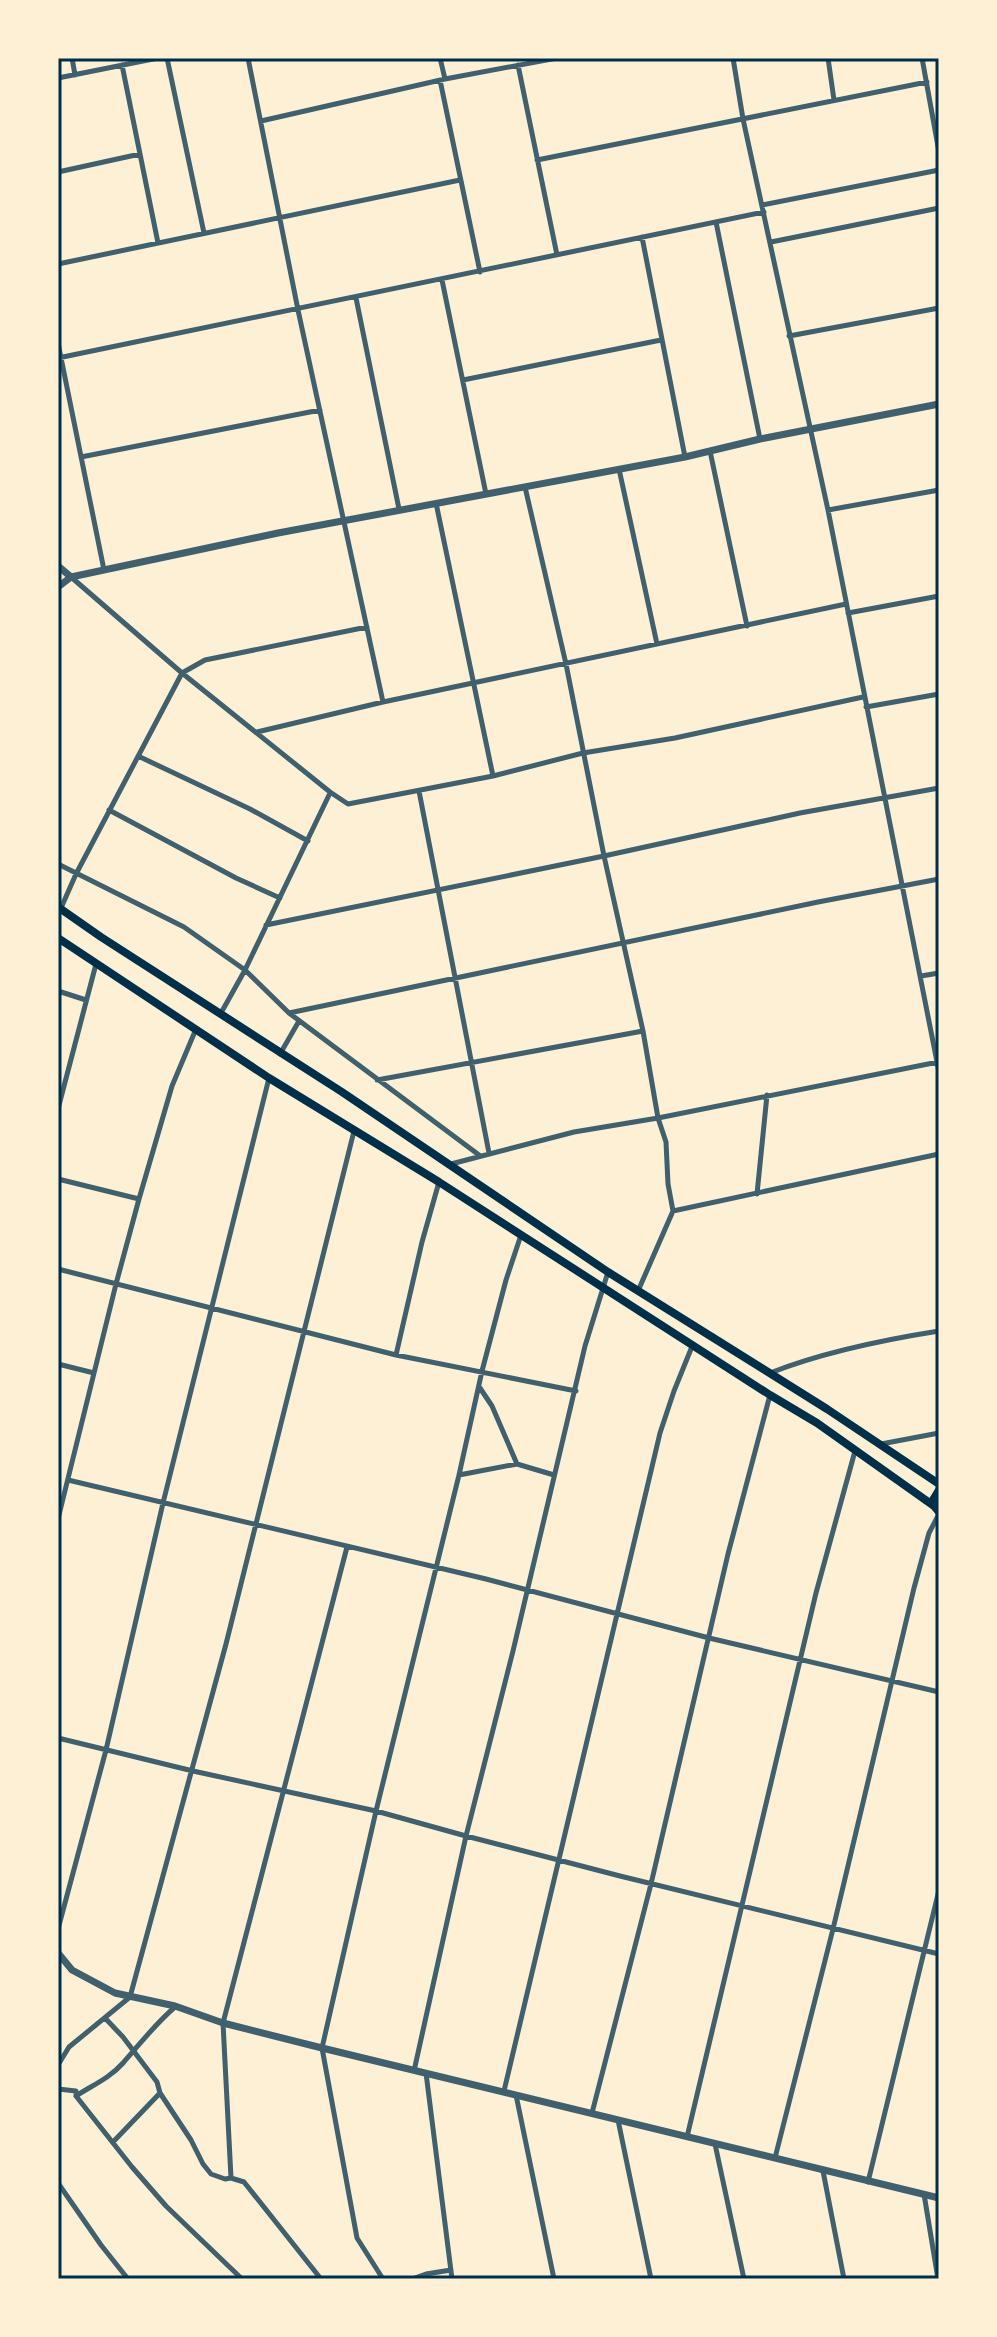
<svg xmlns="http://www.w3.org/2000/svg" width="997" height="2337" font-family="'Times New Roman',serif">
  <rect width="100%" height="100%" fill="#fdf0d5"/>
  <g fill="none" stroke-linecap="round" stroke-linejoin="round">
    <!-- minor -->
    <path stroke="#3f606c" stroke-width="5" d="M72,58L75,75
      M167,58L204,233
      M248,58L298,310L383,702
      M440,58L445,79
      M733,58L743,119L828,510L939,1072
      M828,58L834,100
      M922,58L939,152
      M122,65L158,243
      M518,65L557,255
      M58,78L158,58
      M440,80L480,272
      M261,121L445,79L557,58
      M537,160L927,82
      M58,172L140,154
      M762,205L939,170
      M716,222L760,439
      M642,237L685,457
      M771,242L939,208
      M58,264L460,180
      M442,280L486,494
      M356,298L399,509
      M789,336L939,308
      M58,343L104,570
      M58,358L764,212
      M463,380L661,340
      M710,451L747,626
      M81,457L320,410
      M619,469L657,644
      M525,487L566,664L604,856L643,1031L658,1118L666,1142L668,1184L673,1211L638,1291
      M436,503L493,776
      M828,510L939,490
      M71,577L182,673L330,792L348,804L493,776L583,753L675,738L863,697
      M848,613L939,596
      M866,707L939,694
      M257,732L383,702L846,604
      M138,756L250,809L308,841
      M419,791L489,1153
      M109,810L236,878L280,898
      M58,864L184,927L245,970L289,1013L479,1155
      M61,908L76,874L182,673L205,660L367,627
      M266,925L604,856L800,813L939,788
      M921,976L939,973
      M58,991L86,1000
      M221,1013L245,970L330,793
      M289,1013L818,902L939,879
      M280,1054L299,1021
      M377,1080L643,1031
      M58,1109L96,964
      M451,1164L574,1132L658,1118L938,1062
      M58,1179L139,1199
      M757,1194L767,1095
      M673,1211L939,1154
      M58,1269L396,1355L576,1391
      M396,1355L422,1242L439,1182
      M58,1364L94,1373
      M770,1373C823,1352 882,1340 939,1331
      M480,1388L492,1406L517,1464
      M881,1444L939,1433
      M459,1475L517,1464L554,1475
      M68,1480L486,1579L709,1638L939,1692
      M58,1519L116,1284L139,1199L172,1086L196,1029
      M58,1738L193,1771L376,1811L466,1836L620,1876L939,1954
      M58,1929L106,1750L163,1503L269,1078
      M105,2018L123,2037L157,2082L160,2093L191,2140L203,2164L211,2174L225,2179L231,2178
      M58,2065L69,2047L130,1997L226,1644L354,1131
      M414,2071L466,1836L513,1651L585,1346L608,1272
      M426,2073L452,2279
      M58,2089L76,2091V2096C91,2086 110,2078 123,2063C140,2044 155,2024 175,2007
      M504,2091L660,1433L674,1391L693,1344
      M516,2095L554,2279
      M76,2096L132,2167L166,2206L242,2279
      M592,2113L651,1884L728,1554L770,1395
      M618,2120L651,2279
      M687,2137L816,1593L855,1451
      M113,2142L160,2093
      M715,2144L744,2279
      M775,2158L833,1929L914,1588L929,1533L939,1514
      M823,2171L844,2279
      M868,2182L939,1890
      M58,2183L101,2245L128,2279
      M924,2194L938,2279
      M321,2279L244,2182L231,2178L223,2023L347,1547
      M383,2279L357,2238L322,2048L376,1811L459,1475L482,1371L506,1280L521,1235
      M412,2279L426,2274L451,2270"/>
    <!-- tertiary -->
    <path stroke="#3f606c" stroke-width="7" d="M58,566L71,577
      M58,587L71,577L278,533L685,457L760,439L939,404
      M58,1953L72,1970L115,1993L175,2006L223,2023L322,2048L939,2198"/>
    <!-- primary -->
    <path stroke="#003049" stroke-width="8" d="M58,907L101,937L342,1092L608,1272L827,1409L939,1484
      M58,938L269,1078L439,1182L770,1395L817,1423L934,1506
      M939,1490L933,1500L934,1506L939,1512"/>
  </g>
  <!-- border -->
  <rect width="997" height="2337" fill="none" stroke="#fdf0d5" stroke-width="120"/>
  <rect x="60" y="60" width="877" height="2217" fill="none" stroke="#003049" stroke-width="3"/>
</svg>
